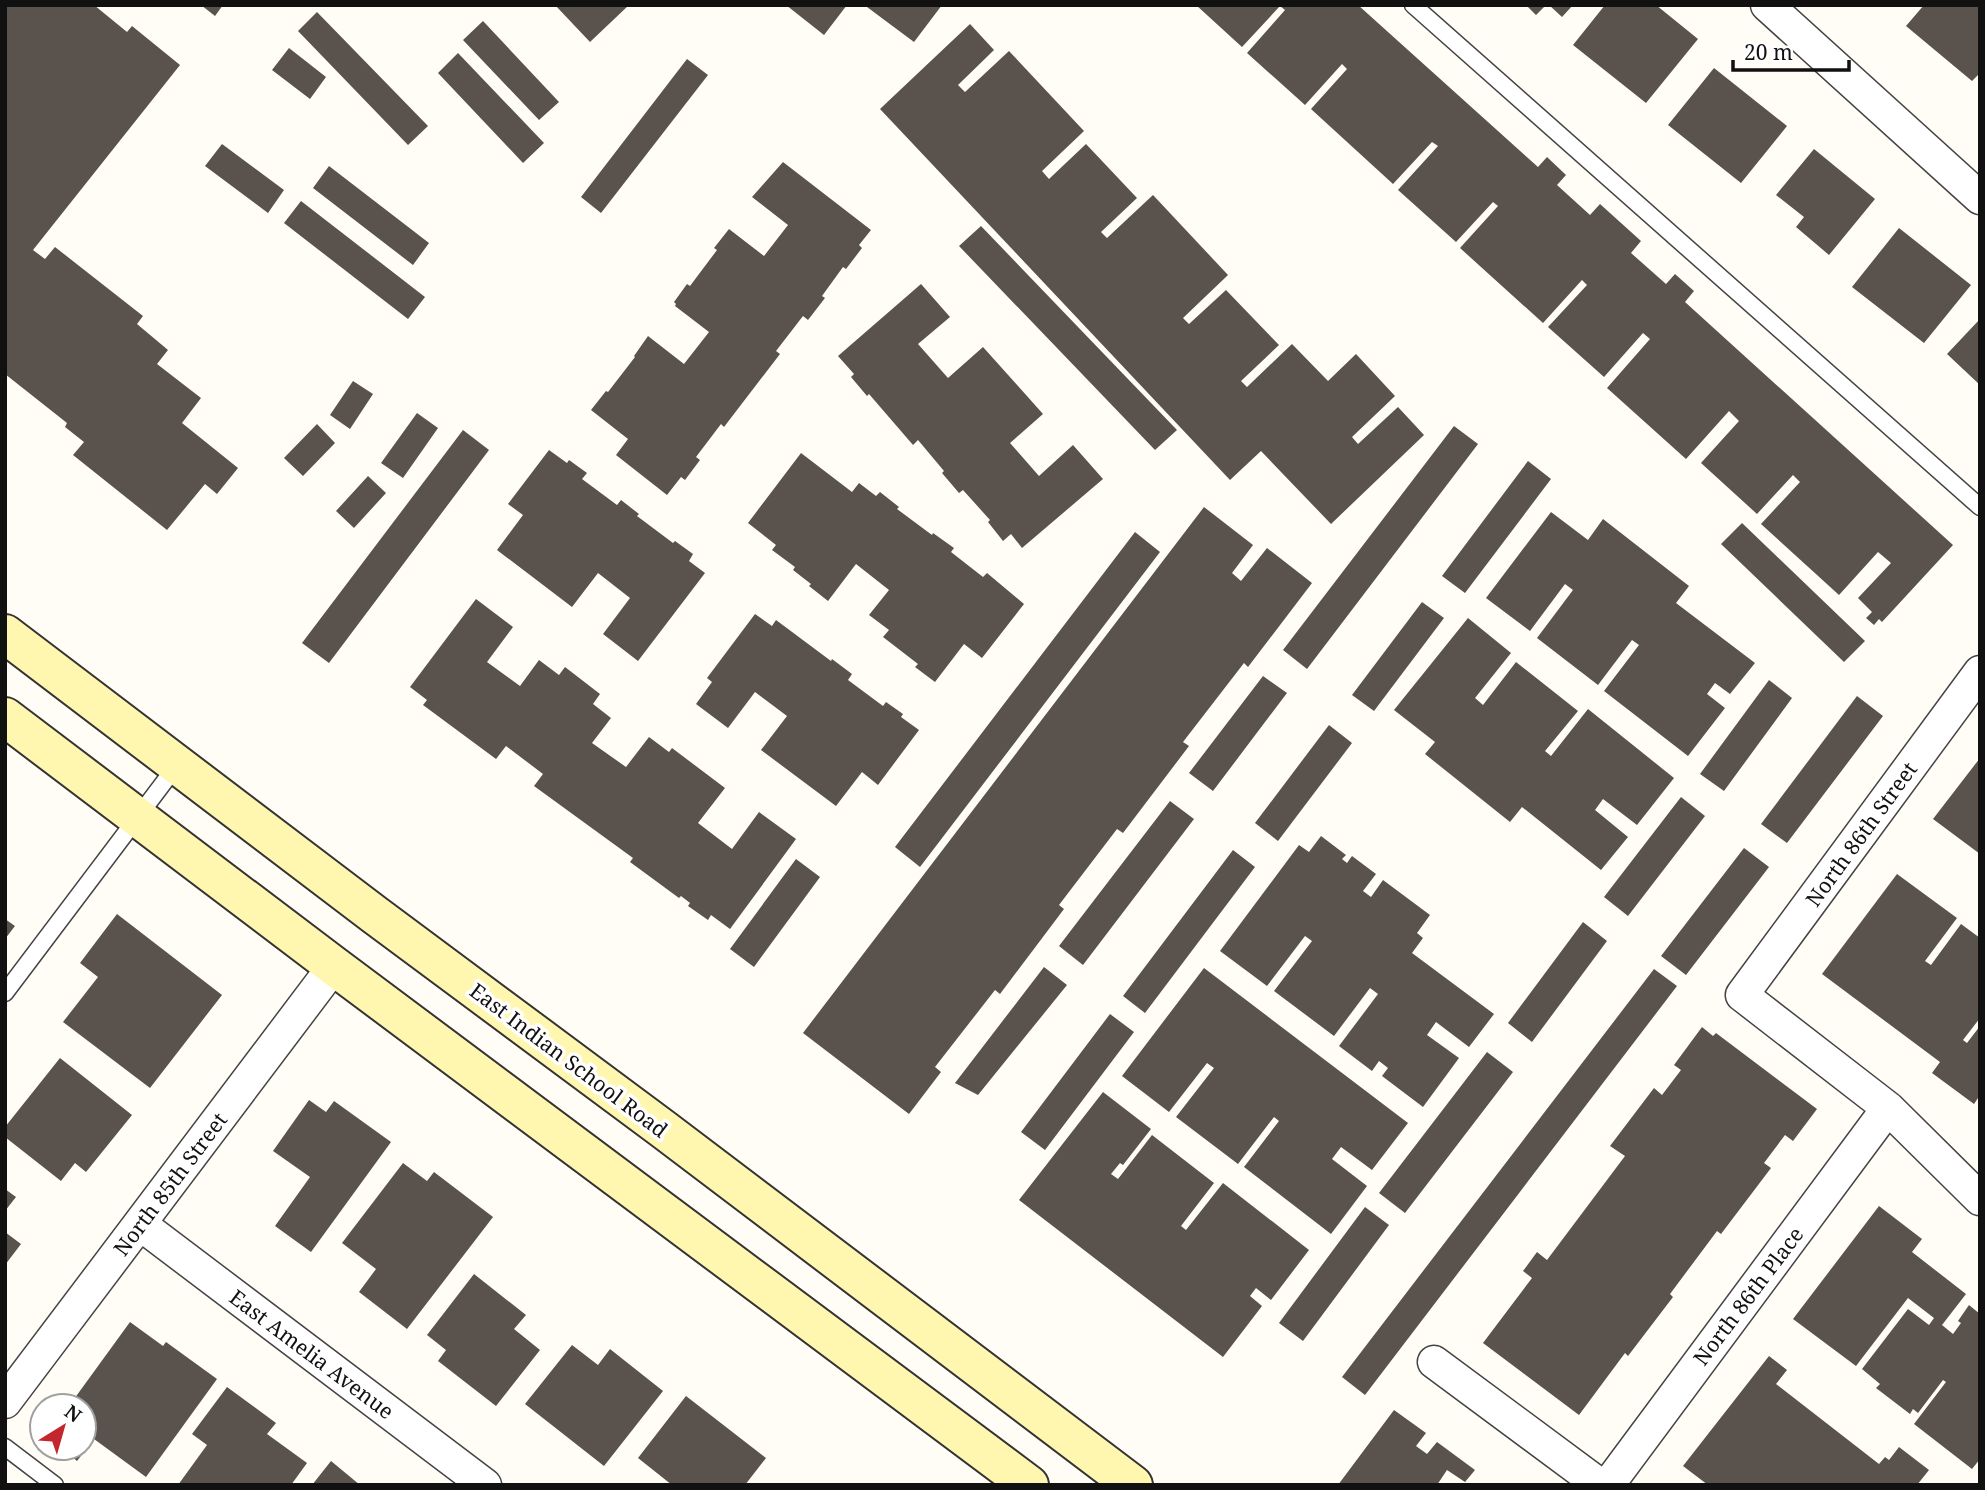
<svg xmlns="http://www.w3.org/2000/svg" width="1985" height="1490" font-family="'Noto Serif',serif">
  <rect width="100%" height="100%" fill="#fffdf5"/>
  <!-- building -->
  <path fill="#5a524d" d="M5,5H94L127,32L132,26L180,65L33,250L45,259L55,247L143,316L137,324L168,350L157,364L201,398L182,423L238,468L217,494L205,484L167,530L73,455L84,442L65,427L67,423L5,374Z
    M201,5H223L215,16Z
    M555,5H629L590,42Z
    M786,5H847L824,35Z
    M869,5H942L914,42L867,7Z
    M1196,5H1358L1538,167L1547,157L1566,175L1557,185L1590,215L1600,204L1641,241L1631,253L1666,284L1675,274L1694,291L1685,302L1953,545L1882,622L1879,619L1874,625L1866,618L1872,612L1858,598L1891,563L1878,552L1839,595L1761,524L1800,482L1793,475L1757,514L1701,463L1739,421L1729,411L1686,459L1607,388L1650,339L1643,333L1604,377L1548,327L1587,285L1582,280L1543,323L1460,248L1498,206L1493,202L1456,242L1398,190L1438,146L1432,142L1393,184L1311,109L1347,69L1342,64L1305,105L1247,53L1285,10L1280,6L1242,47Z
    M1526,5H1546L1536,15Z
    M1549,5H1573L1562,17Z
    M1605,5H1656L1698,39L1646,103L1573,45Z
    M1924,5H1980V73L1972,81L1906,26Z
    M317,12L428,126L408,145L298,31Z
    M483,21L559,102L539,120L463,40Z
    M970,24L994,50L958,85L965,92L1009,51L1084,131L1042,171L1049,179L1086,144L1137,198L1101,232L1107,238L1153,195L1228,275L1183,318L1189,324L1226,290L1279,345L1241,381L1247,387L1292,344L1328,381L1356,354L1395,396L1352,437L1358,444L1398,407L1424,435L1331,524L1261,451L1230,480L880,109Z
    M289,48L326,77L310,99L272,70Z
    M458,53L544,143L523,163L438,73Z
    M687,59L708,75L601,213L581,197Z
    M1714,68L1787,126L1741,183L1668,125Z
    M222,144L284,190L268,213L205,166Z
    M1814,149L1875,199L1829,255L1796,227L1804,217L1776,195Z
    M783,162L871,230L859,245L862,248L846,269L843,267L822,296L825,298L808,320L803,316L776,351L780,354L724,427L721,424L696,457L700,460L685,480L681,477L667,495L616,455L628,439L591,410L606,391L608,392L635,357L634,356L648,336L684,364L709,332L675,306L676,304L674,302L687,284L690,286L717,250L714,248L729,229L764,256L788,225L752,197Z
    M329,166L429,243L413,265L313,188Z
    M301,201L425,297L408,319L284,223Z
    M981,226L1177,430L1155,450L959,246Z
    M1899,228L1971,285L1924,343L1852,287Z
    M921,284L950,317L918,344L948,378L983,347L1043,414L1010,443L1039,476L1073,445L1103,479L1022,548L1011,534L1003,541L988,522L990,520L963,490L959,493L942,473L944,471L918,440L913,445L869,394L867,396L851,377L854,374L838,356Z
    M1980,319V385L1947,354Z
    M353,381L373,394L350,429L330,415Z
    M417,413L438,428L403,478L381,463Z
    M317,424L335,443L303,476L284,458Z
    M1454,426L1478,444L1307,669L1283,650Z
    M463,430L489,450L329,663L302,643Z
    M549,450L567,463L569,460L587,473L582,479L617,505L621,500L639,514L637,516L673,543L675,541L693,554L689,561L705,573L638,661L603,634L630,598L598,573L572,607L497,550L523,515L508,504Z
    M801,453L852,492L859,483L876,496L880,492L899,507L897,509L932,535L933,533L954,548L951,552L983,577L987,573L1024,604L982,658L964,644L935,682L915,667L918,664L883,637L889,630L869,615L889,590L856,564L828,601L809,586L811,584L793,570L795,567L772,550L776,545L748,523Z
    M1528,461L1551,479L1465,593L1442,576Z
    M368,476L386,493L354,528L336,511Z
    M1204,507L1253,545L1232,573L1241,581L1267,548L1312,583L1248,667L1244,663L1183,742L1189,746L1123,833L1117,829L1059,905L1064,909L1000,994L995,990L935,1067L941,1072L909,1114L803,1033Z
    M1551,512L1588,540L1603,519L1689,586L1676,603L1755,663L1730,694L1715,683L1707,694L1725,708L1688,756L1604,691L1639,645L1632,640L1598,685L1537,638L1573,590L1565,584L1530,631L1486,598Z
    M1742,523L1865,641L1844,662L1721,544Z
    M1135,532L1160,552L920,867L895,847Z
    M476,599L513,627L487,662L520,686L539,660L559,675L565,667L600,694L593,704L611,718L592,743L626,767L649,737L669,752L672,748L725,788L698,823L732,849L759,812L796,839L730,929L711,915L708,920L688,906L690,903L681,896L679,898L630,862L633,858L534,786L543,774L506,746L496,759L423,705L427,700L410,687Z
    M1422,602L1444,618L1374,711L1352,695Z
    M755,614L772,626L776,620L831,661L832,659L852,674L848,680L883,706L886,702L903,714L901,717L919,730L878,785L862,772L836,806L761,750L787,716L755,692L728,728L696,704L712,682L707,678Z
    M1468,618L1511,653L1475,698L1483,705L1516,662L1578,711L1545,751L1551,756L1588,709L1674,778L1637,825L1603,799L1595,810L1628,837L1601,870L1522,807L1510,822L1425,754L1435,742L1394,710Z
    M1263,676L1287,693L1213,791L1189,773Z
    M1769,680L1792,698L1724,791L1700,774Z
    M1857,696L1883,716L1787,843L1761,824Z
    M1329,725L1352,743L1278,841L1255,823Z
    M1980,758V854L1933,819Z
    M1681,797L1705,816L1628,916L1604,897Z
    M1170,801L1194,819L1083,965L1059,946Z
    M1321,836L1346,855L1342,859L1347,863L1352,856L1376,874L1363,891L1371,897L1383,880L1430,915L1417,933L1423,938L1412,953L1494,1014L1469,1047L1436,1022L1427,1035L1459,1058L1423,1107L1382,1076L1388,1068L1379,1061L1372,1071L1339,1046L1378,994L1370,988L1334,1036L1274,991L1312,941L1305,936L1267,986L1220,951L1299,845L1309,852Z
    M1744,848L1769,867L1686,975L1661,956Z
    M1233,850L1255,867L1145,1013L1123,996Z
    M796,859L820,877L754,967L730,949Z
    M1897,874L1957,918L1925,961L1931,965L1961,924L1980,938V1018L1963,1040L1967,1043L1980,1026V1095L1974,1104L1932,1073L1940,1062L1822,974Z
    M117,914L222,995L150,1088L63,1022L98,977L80,963Z
    M5,919L15,926L5,939Z
    M1583,922L1607,941L1532,1042L1508,1023Z
    M1044,967L1067,985L978,1095L955,1083Z
    M1204,968L1408,1123L1372,1170L1341,1147L1332,1159L1367,1186L1331,1234L1244,1167L1279,1121L1274,1117L1238,1164L1176,1117L1214,1068L1207,1063L1169,1112L1122,1076Z
    M1654,969L1677,986L1365,1395L1342,1377Z
    M1110,1014L1134,1032L1045,1150L1021,1132Z
    M1702,1027L1713,1036L1716,1033L1817,1109L1793,1141L1785,1135L1764,1163L1771,1168L1721,1234L1717,1231L1670,1294L1673,1297L1628,1356L1625,1353L1579,1415L1483,1343L1532,1278L1523,1271L1537,1252L1547,1260L1625,1156L1610,1146L1654,1088L1662,1095L1681,1070L1674,1065Z
    M1487,1052L1513,1072L1405,1213L1379,1193Z
    M60,1058L132,1115L86,1172L75,1163L61,1181L5,1137V1127Z
    M1103,1092L1151,1129L1123,1165L1120,1163L1111,1174L1118,1179L1152,1135L1214,1183L1181,1226L1186,1230L1223,1183L1309,1250L1271,1300L1256,1288L1250,1296L1262,1306L1223,1357L1019,1200Z
    M309,1100L326,1112L334,1101L391,1142L311,1252L275,1226L310,1177L273,1151Z
    M403,1163L427,1181L434,1172L493,1217L407,1329L359,1292L376,1269L342,1243Z
    M5,1189L16,1197L5,1211Z
    M1879,1206L1922,1239L1912,1252L1966,1294L1942,1325L1953,1334L1961,1323L1958,1321L1969,1305L1980,1314V1459L1972,1469L1914,1424L1946,1382L1943,1380L1918,1413L1913,1409L1910,1414L1876,1388L1880,1384L1862,1369L1908,1309L1929,1325L1934,1318L1908,1298L1856,1366L1793,1319Z
    M1365,1207L1389,1225L1303,1341L1279,1323Z
    M5,1232L21,1244L5,1265Z
    M474,1274L526,1315L514,1329L540,1350L496,1406L438,1361L446,1350L427,1335Z
    M130,1322L163,1346L166,1342L217,1379L146,1477L94,1439L77,1461L61,1448H84V1406H69Z
    M572,1345L598,1365L610,1349L663,1391L604,1466L525,1404Z
    M1769,1356L1787,1370L1776,1384L1879,1464L1885,1457L1889,1460L1899,1447L1929,1470L1917,1485H1708L1683,1466Z
    M227,1387L276,1423L267,1434L307,1463L291,1485H178L207,1445L192,1434Z
    M686,1396L766,1458L745,1485H672L638,1458Z
    M1394,1410L1426,1433L1416,1446L1427,1454L1437,1442L1475,1470L1465,1482L1447,1470L1437,1485H1338Z
    M331,1461L360,1485H312Z"/>
  <g fill="none" stroke-linecap="round" stroke-linejoin="round">
    <defs>
      <path id="lane" d="M1413,5L1980,507
        M5,993L177,765
        M5,1447L55,1485"/>
      <path id="street" d="M1767,5L1980,198
        M1980,672L1742,995L1888,1108L1980,1199
        M140,1224L485,1485
        M1434,1362L1600,1485
        M5,1402L334,966
        M1608,1485L1888,1108"/>
      <path id="secondary" d="M5,634L375,915L663,1129L1133,1485
        M5,717L334,966L1029,1485"/>
    </defs>
    <!-- lane casing -->
    <use href="#lane" stroke="#444" stroke-width="19"/>
    <!-- street casing -->
    <use href="#street" stroke="#444" stroke-width="35"/>
    <!-- secondary casing -->
    <use href="#secondary" stroke="#333" stroke-width="42"/>
    <!-- lane -->
    <use href="#lane" stroke="#fff" stroke-width="16"/>
    <!-- street -->
    <use href="#street" stroke="#fff" stroke-width="32"/>
    <!-- secondary -->
    <use href="#secondary" stroke="#fff6b0" stroke-width="38"/>
  </g>
  <g text-anchor="middle" dominant-baseline="central" stroke-width="7" stroke-linejoin="round" paint-order="stroke">
    <!-- street labels -->
    <g font-size="21" fill="#111" stroke="#fff">
      <text transform="translate(1861 834) rotate(-54)">North 86th Street</text>
      <text transform="translate(569 1060) rotate(37)">East Indian School Road</text>
      <text transform="translate(170 1184) rotate(-53)">North 85th Street</text>
      <text transform="translate(1748 1296) rotate(-53)">North 86th Place</text>
      <text transform="translate(312 1354) rotate(37)">East Amelia Avenue</text>
    </g>
  </g>
  <!-- border -->
  <rect width="1985" height="1490" fill="none" stroke="#111111" stroke-width="14"/>
  <!-- north arrow -->
  <g transform="translate(63 1427) rotate(37)"><circle r="33" fill="#ffffff" stroke="#a0a0a0" stroke-width="2"/>
  <path d="M0-5L12 26L0 18L-12 26Z" fill="#c4262e"/>
  <text y="-10" font-size="19" font-weight="bold" text-anchor="middle" fill="#111111">N</text>
  </g>
  <!-- scale -->
  <path d="M1733 60v10h116v-10" fill="none" stroke="#111111" stroke-width="3.5"/>
  <text x="1744" y="60" font-size="21" fill="#111111" stroke="#ffffff" stroke-width="5" paint-order="stroke">20 m</text>
</svg>
